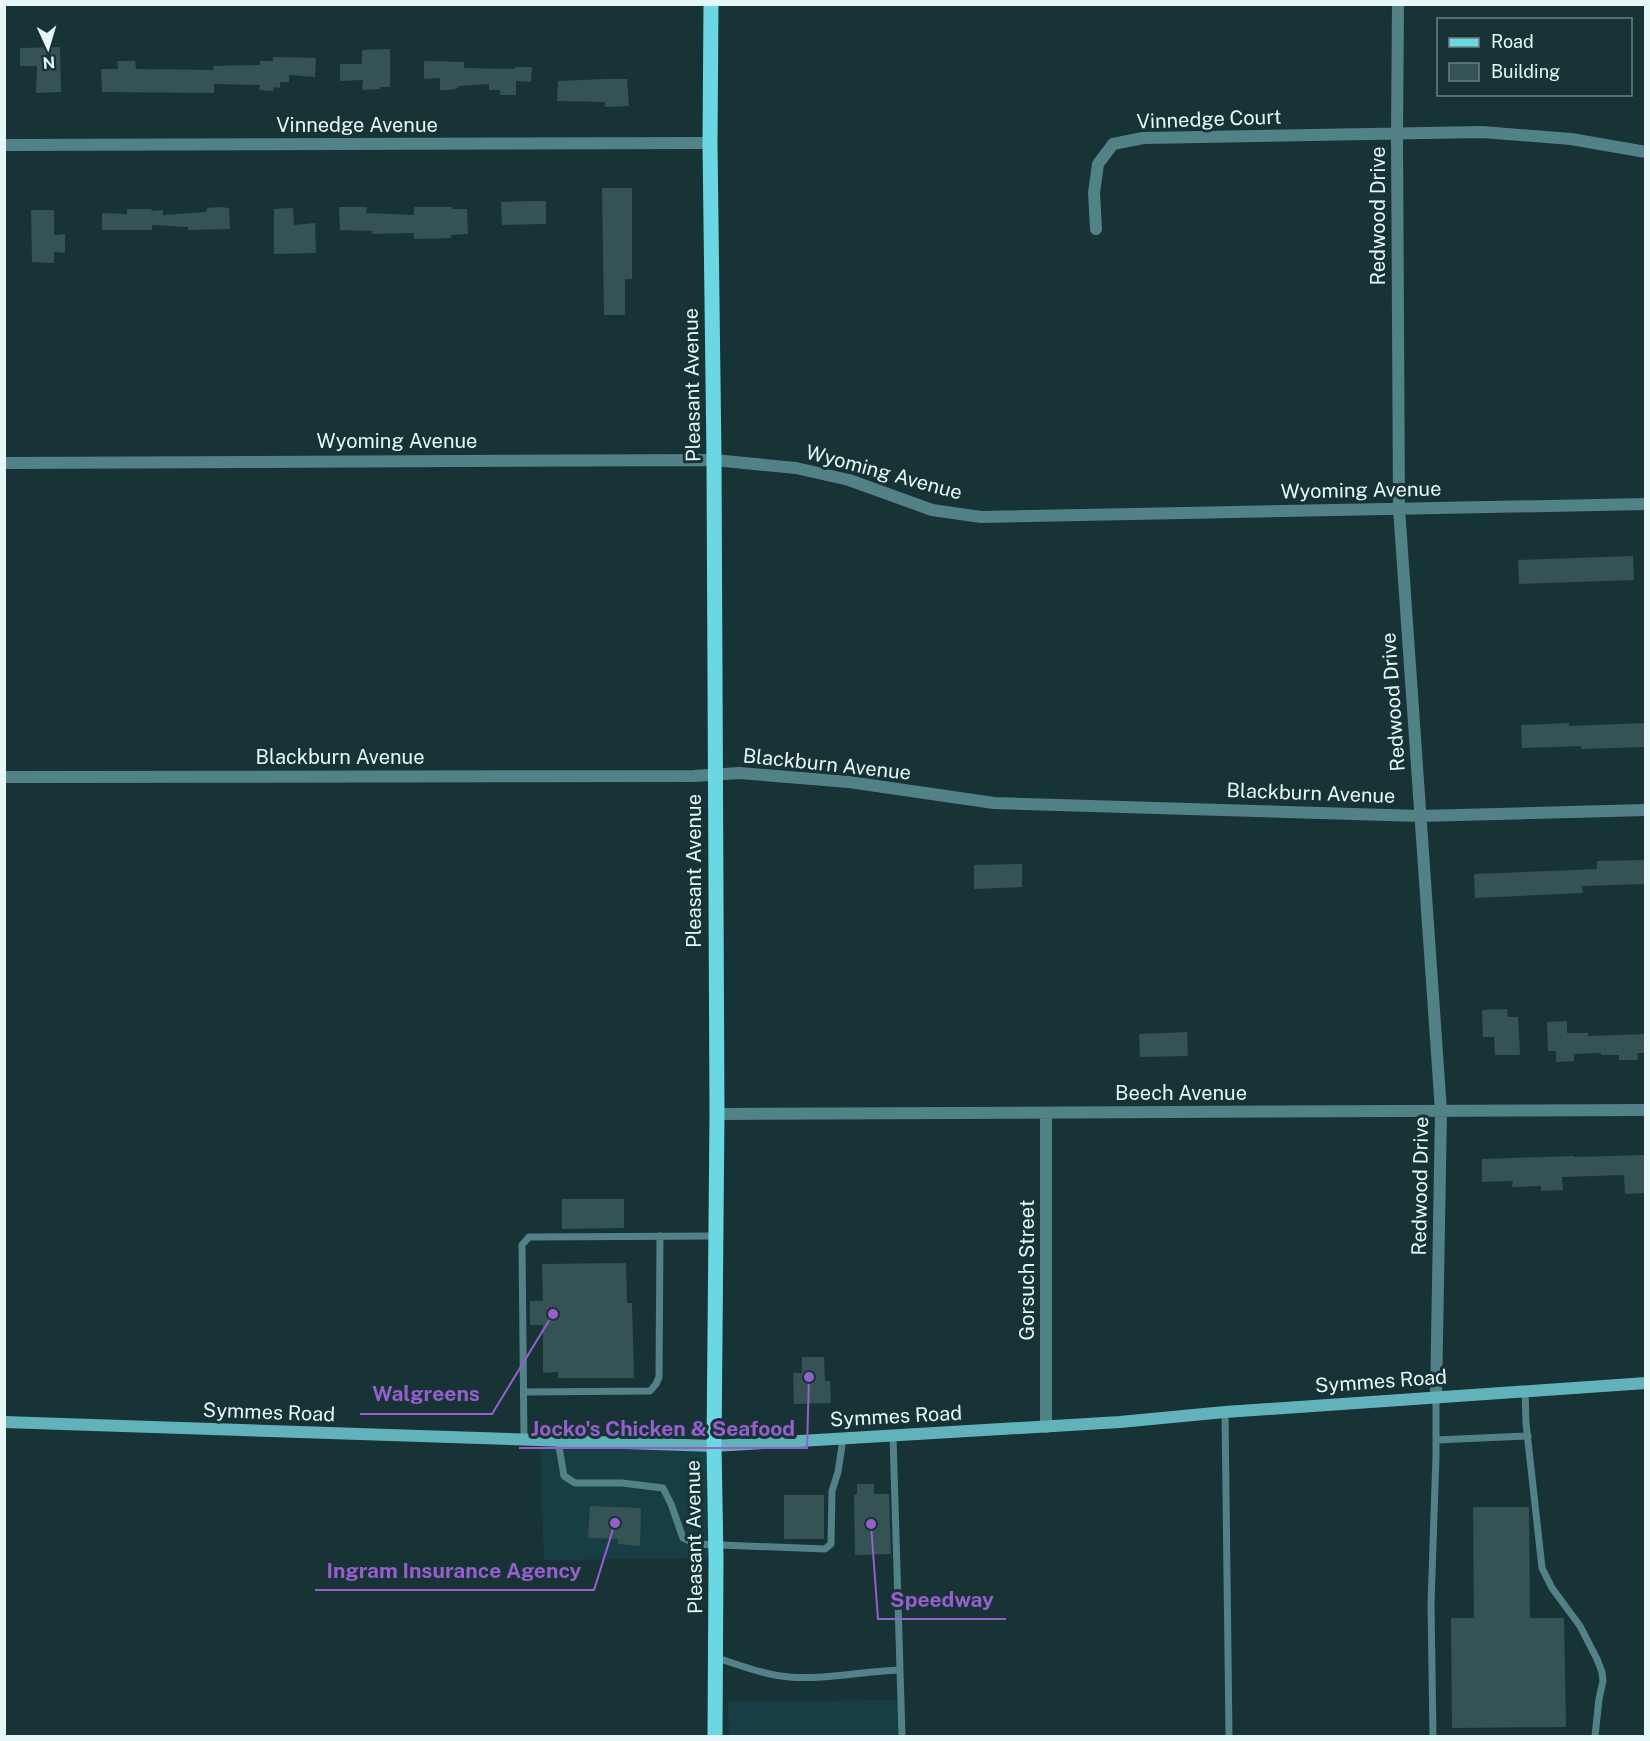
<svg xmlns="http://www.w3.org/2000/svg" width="1650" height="1741" font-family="'Public Sans',sans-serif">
  <rect width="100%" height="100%" fill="#173336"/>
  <!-- built -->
  <path fill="#173f43" d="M540,1441L714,1446L716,1558L544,1560Z
    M897,1700L901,1736H729L728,1702Z"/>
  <!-- building -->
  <path fill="#355255" d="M60,47L61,92L36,93L37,66H20V48Z
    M390,49V87H380V89L362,90L363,80L340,81V64H362V50Z
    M273,57L316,58L315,77L289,75V82H280V88L273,87L274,91L259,90L260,85L214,84V93L102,92L101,69H118L117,61H135L136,69L214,70L213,66L260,65V61H273Z
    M424,61L464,62V68L515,69V67H532L531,82L516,81V95H500V90H489V84L458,86V88L451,90H440V78L424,79Z
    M604,79H627L629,106L605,107V102L557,101L558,81Z
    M602,188H632V279H625V315H604Z
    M529,201H546V224L502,225L501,202Z
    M221,207L229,208L230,229L188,230V227L152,225V230H102V213L127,214V209H152L151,211L163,210V215L206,212L207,208Z
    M339,207H367L366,213L414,215V207H452V209H467L468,234L451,235V238L414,239V233L372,234L373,231L340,230Z
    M293,208L294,225L315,223L316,253L274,254V209Z
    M31,210H54V235L65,234V253L54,252V263L32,262Z
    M1633,556L1634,580L1519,584L1518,560Z
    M1569,723V726L1646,723V747L1581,749V746L1522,748L1521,725Z
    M1645,860V884L1582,886L1583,893L1475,898L1474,874L1597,869V861Z
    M1022,864V887L974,889V865Z
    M1507,1009L1508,1017H1518L1520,1055H1495L1494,1037H1483L1482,1010Z
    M1567,1021V1033H1588V1036L1646,1034V1053H1637L1638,1060H1619V1055H1601V1053L1574,1054V1061L1556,1062V1051H1548L1547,1022Z
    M1187,1032L1188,1056L1140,1057L1139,1034Z
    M1646,1155V1193L1625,1194L1624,1175L1562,1177L1563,1190L1541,1191V1186L1512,1187L1513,1181L1482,1182V1159L1574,1156V1157Z
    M562,1199H624V1228L562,1229Z
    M626,1263L627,1303H632L634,1378H558V1372L543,1373V1325H530V1301H543L542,1264Z
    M802,1357H824L825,1381H830L831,1403L794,1404L793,1373H802Z
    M857,1484H874V1494H889L891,1554L855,1555L854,1495L857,1494Z
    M784,1495H824V1539H784Z
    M590,1506L641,1508L640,1546L618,1544V1539L588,1538Z
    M1473,1507H1529L1530,1618H1564L1566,1727L1452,1728L1451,1618H1474Z"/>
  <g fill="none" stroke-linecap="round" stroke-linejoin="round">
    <!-- lane -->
    <path stroke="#528287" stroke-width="7" d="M1525,1391L1526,1423L1542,1568L1552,1588L1580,1626L1597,1659L1602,1672L1603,1681L1599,1699L1595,1736
      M524,1392L650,1391L656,1384L659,1377L660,1236
      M1225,1412L1229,1736
      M893,1436L902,1736
      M524,1440L522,1245L529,1237L716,1236
      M1436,1440L1528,1436
      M558,1441L564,1476L575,1483H622L663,1488L671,1504L683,1538L696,1544L825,1549L831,1544L832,1491L838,1472L843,1439
      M717,1658C740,1665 764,1675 789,1677C826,1680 863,1671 900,1670
      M1433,1736L1431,1604L1436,1456V1397"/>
    <!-- street -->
    <path stroke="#528287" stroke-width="12" d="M1398,4L1397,134L1399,508L1441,1111L1436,1397
      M4,145L710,143
      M1096,229L1094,193L1098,164L1113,144L1143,138L1482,132L1571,139L1646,152
      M4,463L714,460L796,468L849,480L932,510L981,517L1646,504
      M4,777L694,776L739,773L849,782L994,803L1420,816L1646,810
      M717,1114L1646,1110
      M1046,1114V1427"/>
    <!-- secondary -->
    <path stroke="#61b2ba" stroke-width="12" d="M4,1422L714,1446L1120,1422L1225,1412L1646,1383"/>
    <!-- primary -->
    <path stroke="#6bd7e2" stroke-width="15" d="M711,4L710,143L714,460L717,1114L714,1446L716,1558L715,1736"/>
  </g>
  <g text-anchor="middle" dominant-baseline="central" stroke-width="6" stroke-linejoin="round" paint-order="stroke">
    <!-- street labels -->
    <g font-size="20" fill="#e6f7f8" stroke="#173336">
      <text transform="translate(1209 119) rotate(-2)">Vinnedge Court</text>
      <text x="357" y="125">Vinnedge Avenue</text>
      <text transform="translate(1378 216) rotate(-90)">Redwood Drive</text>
      <text transform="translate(692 385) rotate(-91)">Pleasant Avenue</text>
      <text x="397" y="441">Wyoming Avenue</text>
      <text transform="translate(884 472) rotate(15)">Wyoming Avenue</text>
      <text transform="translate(1361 490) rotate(-1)">Wyoming Avenue</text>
      <text transform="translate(1393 702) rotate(-94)">Redwood Drive</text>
      <text x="340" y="757">Blackburn Avenue</text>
      <text transform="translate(827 764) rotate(6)">Blackburn Avenue</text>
      <text transform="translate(1311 793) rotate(2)">Blackburn Avenue</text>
      <text transform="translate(694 871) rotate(-90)">Pleasant Avenue</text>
      <text x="1181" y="1093">Beech Avenue</text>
      <text transform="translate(1420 1186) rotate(-89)">Redwood Drive</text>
      <text transform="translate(1027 1270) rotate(-90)">Gorsuch Street</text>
      <text transform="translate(1381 1381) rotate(-4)">Symmes Road</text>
      <text transform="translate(269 1412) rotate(2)">Symmes Road</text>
      <text transform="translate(896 1416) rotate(-3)">Symmes Road</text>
      <text transform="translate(694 1537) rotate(-91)">Pleasant Avenue</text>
    </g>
  </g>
  <!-- callouts -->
  <path fill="none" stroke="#965fcd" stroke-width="2" d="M553 1314L492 1414H360M809 1377L807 1448H519M615 1523L594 1590H315M871 1524L878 1619H1006"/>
  <g fill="#965fcd" stroke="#173336" stroke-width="2">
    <circle cx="553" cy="1314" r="6"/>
    <circle cx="809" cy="1377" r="6"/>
    <circle cx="615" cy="1523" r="6"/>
    <circle cx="871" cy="1524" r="6"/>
  </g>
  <g font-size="21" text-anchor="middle" font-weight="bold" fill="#965fcd" stroke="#173336" stroke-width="6" stroke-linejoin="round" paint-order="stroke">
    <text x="426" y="1401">Walgreens</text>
    <text x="663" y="1436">Jocko's Chicken &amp; Seafood</text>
    <text x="454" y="1578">Ingram Insurance Agency</text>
    <text x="942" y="1607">Speedway</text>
  </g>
  <!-- border -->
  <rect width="1650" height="1741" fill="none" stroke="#e6f7f8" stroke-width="12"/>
  <!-- legend -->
  <rect x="1437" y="18" width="195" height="78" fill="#173336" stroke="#6a8184" stroke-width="1.5"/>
  <rect x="1449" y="38" width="30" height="9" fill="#6bd7e2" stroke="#6a8184" stroke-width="1.5"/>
  <text x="1491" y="48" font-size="18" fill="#e6f7f8">Road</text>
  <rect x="1449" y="63" width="30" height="18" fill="#355255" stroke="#6a8184" stroke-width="1.5"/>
  <text x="1491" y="78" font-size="18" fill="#e6f7f8">Building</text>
  <!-- north arrow -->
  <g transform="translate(48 48) rotate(176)" stroke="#173336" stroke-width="4.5" paint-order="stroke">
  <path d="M0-4.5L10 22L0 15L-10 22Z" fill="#e6f7f8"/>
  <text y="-9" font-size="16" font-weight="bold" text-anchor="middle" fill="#e6f7f8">N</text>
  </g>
</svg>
